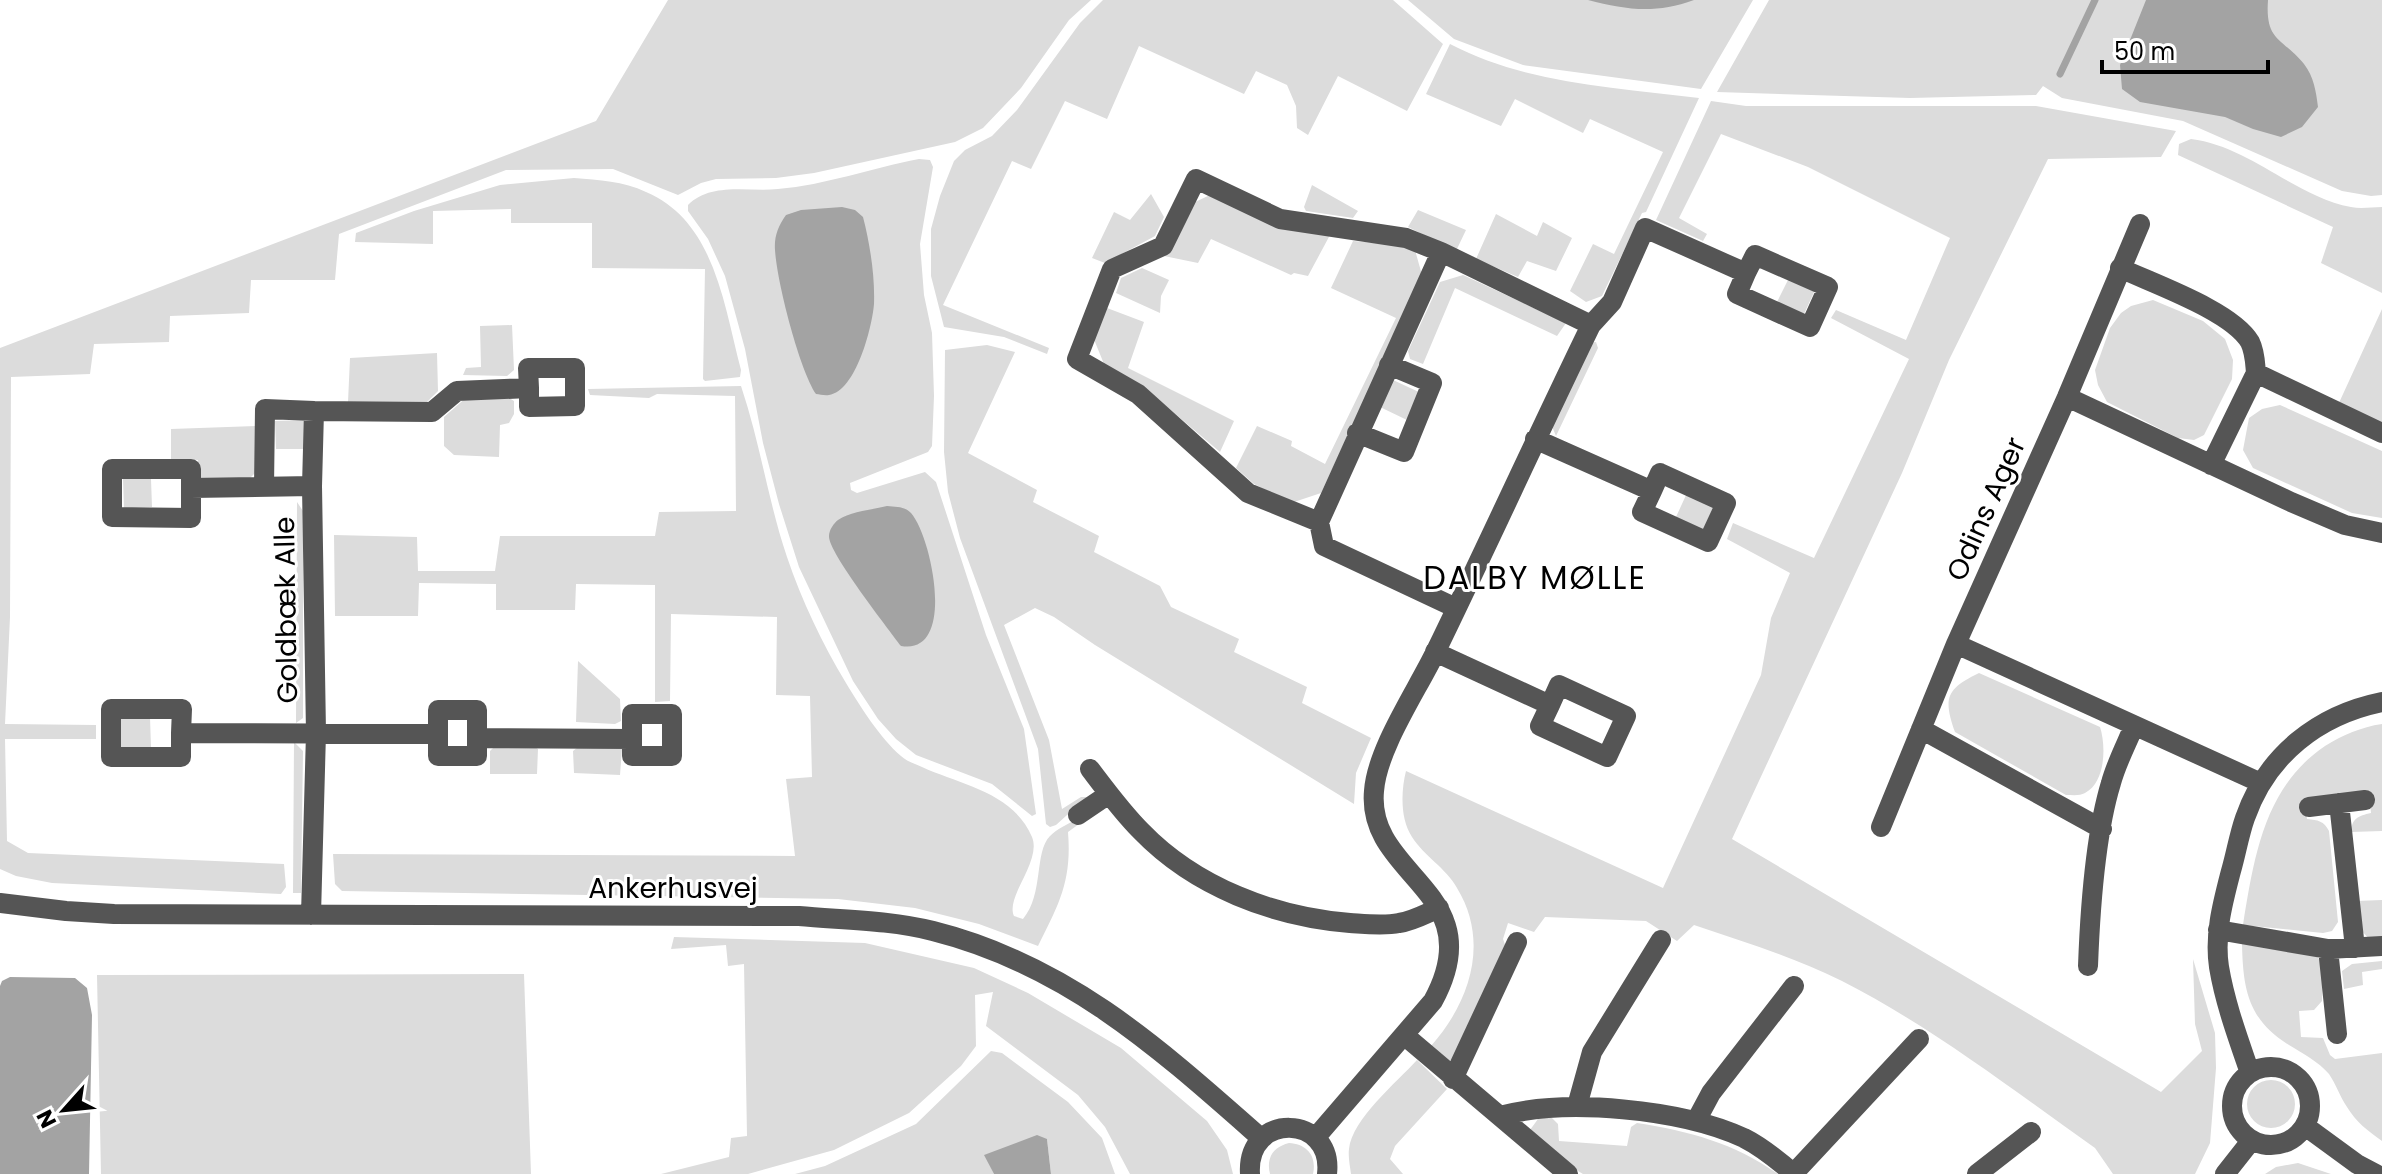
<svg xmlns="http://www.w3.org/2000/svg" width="2382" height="1174" font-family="Poppins,sans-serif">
  <rect width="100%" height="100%" fill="#fff"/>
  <!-- green -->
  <path fill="#dcdcdc" d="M668,0H1091L1069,20L1021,88L983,128L955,142L814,173L776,178L716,179L701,183L678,195L613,169L506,170L339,234L335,280H251L249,313L170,316L169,342L94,344L90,374L11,377L10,617L5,724L96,725V739H5L7,841L28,853L284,864L286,887L281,894L52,883L16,876L0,869V348L596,121Z
    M1103,0H1393L1443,44L1407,111L1338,76L1308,135L1297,128L1296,106L1287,85L1256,71L1244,94L1139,46L1107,119L1065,101L1031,169L1012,161L943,305L1049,348L1047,354L1004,337L944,327L931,276V229L940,196L954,161L965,150L992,136L1017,110L1080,23Z
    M1408,0H1753L1701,89L1523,65L1454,39Z
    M1769,0H2382V195L2371,196L2342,191L2183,121L2062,98L2043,86L2036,95L1910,98L1717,92Z
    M1450,44C1526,84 1615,87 1699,98L1646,212L1642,213L1602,296L1586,302L1570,291L1593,244L1614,254L1663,152L1590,119L1583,133L1515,99L1501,126L1426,94Z
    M1711,101L1746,106H2036L2176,131L2161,157L2048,159L1949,360L1902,473L1732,839L2161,1092L2202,1051L2195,1024L2193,959L2215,1033L2216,1068L2210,1143L2195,1174H2113L2095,1148C2013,1090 1932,1027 1842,981C1794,957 1744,942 1694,925L1677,941L1646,921L1545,917L1534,932L1508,923L1503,939L1508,953L1454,1059L1448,1061L1431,1046C1470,1002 1490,942 1457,888C1446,868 1424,856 1412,837C1400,819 1401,791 1406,771L1663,888L1761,675L1771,618L1790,573L1727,539L1733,523L1814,558L1909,359L1831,318L1836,310L1906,340L1950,238L1808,167L1721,134L1679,218L1707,234L1703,241L1656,220Z
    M2191,139C2249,146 2294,196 2351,207C2361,209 2372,207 2382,207V293L2321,263L2333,227L2178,155L2179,144Z
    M919,159L930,160L933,167L920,244L924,295L932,333L934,396L932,446L928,452L850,483L851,490L857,493L925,472L936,482L986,635L1024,729L1036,814L1032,816L992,784L916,755L896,739L878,719L853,681L799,567L779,504L763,443L745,349L725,276L708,239L688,211V205C711,182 748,192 778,189C826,185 871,168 919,159Z
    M574,178C599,180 623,181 646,192C715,221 724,306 741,370L740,377L705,381L703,379L705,269L592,268V223H511V209L433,211V244L355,242L356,233L414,211L500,185Z
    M1312,185L1358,211L1353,218L1306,211L1304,207Z
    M1151,194L1164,217L1155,236L1105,263L1092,258L1114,212L1130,220Z
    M1210,195L1330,235L1308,276L1294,273L1291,275L1211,239L1198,263L1164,256L1193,203Z
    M1418,210L1466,230L1456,251L1408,227Z
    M1496,214L1537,236L1543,222L1572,238L1556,271L1527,261L1518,277L1476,259Z
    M1353,241L1389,244L1415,250L1422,275L1321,493L1291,503L1254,484L1236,468L1257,426L1292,441L1291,446L1325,464L1396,318L1331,288Z
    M1142,268L1169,280L1161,296L1160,313L1116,293L1121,278Z
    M1463,275L1566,323L1557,336L1455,288L1423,364L1410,359L1408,351L1440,282Z
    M1789,278L1815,290L1804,314L1777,302Z
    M2153,300L2203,321L2225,339L2233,360L2232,379L2204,435L2194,440L2178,438L2107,402L2098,385L2095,370L2110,328L2121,313L2131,306Z
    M1107,308L1144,322L1128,368L1234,421L1220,452L1146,389L1104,364L1093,337Z
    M2382,309V425L2338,405Z
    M512,325L514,370L507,376L463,375L466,368L481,367L480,326Z
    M1596,342L1598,348L1556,436L1551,424L1590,343Z
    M987,345L1015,352L968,453L1037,490L1033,502L1099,536L1094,552L1160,586L1171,607L1239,639L1234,652L1307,687L1302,703L1371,738L1356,773L1354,804L1095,645L1054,617L1035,608L1004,625L1049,740L1062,809L1081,797H1087L1056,825L1050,827L1046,824L1038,749L960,538L948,492L944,452L945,350Z
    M437,353L438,391L425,404L348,402L350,358Z
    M1393,380L1421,393L1407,420L1380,407Z
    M741,386C760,442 768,501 787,557C802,601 822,643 846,683C860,706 880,738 901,756C906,761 915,764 922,767C961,785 1013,792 1032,837C1042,861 1005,897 1014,916L1023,919C1044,894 1034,852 1050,836C1057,829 1068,824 1077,819L1079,824L1068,832C1072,881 1059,904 1038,946L979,924L915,908L838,899L342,891L335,884L333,854L795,856L786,779L812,777L810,696L776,695L777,617L671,614L670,701L655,702V585L576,584L575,610H496V584L419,583L418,616H335L334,535L417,537L418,571H495L500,536H655L659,512L736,511L735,396L657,394L649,398L590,395L588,389Z
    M468,396H506L514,401V414L509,423L500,425L499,457L454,455L444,446V417Z
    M2280,405L2382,451V518L2352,513L2253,468L2243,450L2249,418L2262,409Z
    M305,420V449H276L275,421Z
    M258,426L255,473L248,480L202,481L197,476L198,460L171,459V429Z
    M123,479H151L152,507L124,508Z
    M1687,493L1714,505L1703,530L1676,517Z
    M297,502L303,511V718L296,723Z
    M578,661L620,699L621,721L615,724L576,722Z
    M1979,673L2100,727C2106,745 2106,782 2085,793C2080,796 2073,795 2066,795L1955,732C1943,698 1946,689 1979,673Z
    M121,716L150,717L151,748L121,747Z
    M2382,724V831L2351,832C2352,818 2358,816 2371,813L2369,793L2304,800L2307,819C2318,820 2324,821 2329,831L2338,922L2332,931L2323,933L2243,925C2254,858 2264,787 2325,746C2343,735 2361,727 2382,724Z
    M294,742L303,751L301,893H293Z
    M497,744H530L538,749L537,774H490V751Z
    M582,744H619L622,749L620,775L574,773L573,751Z
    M2382,900V942L2371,941L2361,930L2356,901Z
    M674,937L865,943L974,968L1028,993L1121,1048L1207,1121L1227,1150L1233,1174H1130L1105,1127L1078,1095L986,1026L993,992L975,995L976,1046L961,1066L909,1113L834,1150L748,1174H661L729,1157L731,1138L747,1136L744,964L728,966L726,945L671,949Z
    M2242,944L2314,953L2323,964L2322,1001L2314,1010L2299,1011L2301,1037L2323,1038L2330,1055L2335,1059L2382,1053V1141C2368,1131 2356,1122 2347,1107C2340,1097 2336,1084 2329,1074C2319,1062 2302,1053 2289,1045C2248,1020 2243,989 2242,944Z
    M2382,961V969L2362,972L2363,985L2344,989L2342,971L2352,964Z
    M524,974L531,1174H101L97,975Z
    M991,1051L1002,1053L1068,1102L1102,1138L1115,1174H1051L1047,1139L985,1155L994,1174H795L825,1166L916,1124Z
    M1417,1060L1447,1089L1395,1146L1390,1159L1403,1174H1351C1350,1166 1348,1157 1349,1149C1352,1119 1397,1082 1417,1060Z
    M2247 1104a24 24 0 1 1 48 0a24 24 0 1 1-48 0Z
    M1551,1117L1558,1124L1559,1141L1627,1146L1631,1127L1637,1123C1689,1131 1734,1143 1778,1174H1583L1558,1159L1530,1130L1538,1119Z
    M1289,1143C1307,1144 1317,1156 1313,1174H1270C1266,1158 1273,1147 1289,1143Z
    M2298,1163L2331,1174H2265L2276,1167Z"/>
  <!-- water -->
  <path fill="#a3a3a3" d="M1588,0H1694C1655,14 1627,10 1588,0Z
    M2146,0H2268C2265,42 2282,37 2304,64C2314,77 2316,92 2318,107L2302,127L2281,137L2253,129L2225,117L2140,102L2122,89L2120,65Z
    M842,207L855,210L863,217C870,244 875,276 874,304C872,328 856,391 829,395C824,396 820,394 816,394C799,368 777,282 775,250C774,237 778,226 786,215L801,210Z
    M887,506C896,507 904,506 911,513C932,537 957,656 901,646C888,628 828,552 829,536C829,530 834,523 838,520C851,511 872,510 887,506Z
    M10,977L75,978L87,988L92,1015L89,1174H0V986L2,981Z
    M1037,1135L1047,1139L1051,1174H994L984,1155Z"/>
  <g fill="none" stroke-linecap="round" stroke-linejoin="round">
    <!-- stream -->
    <path stroke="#a3a3a3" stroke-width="7" d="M2060,74L2095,0"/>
    <!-- minor -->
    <path stroke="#555" stroke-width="20" d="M2120,268C2154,284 2232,311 2250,342C2255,352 2255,362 2256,373L2382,433
      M2067,397L2291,502L2345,525L2382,533
      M1357,433L1404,452L1432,383L1389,365
      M1535,439L1652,491L1660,473L1726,503L1708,542L1642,512L1652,491
      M2211,465L2256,373
      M264,487L265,409L314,411
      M191,488V518L112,517V469H191V488L312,486
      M1319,522L1248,493L1138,394L1077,359L1112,269L1163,246L1196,179L1280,219L1406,238L1441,252
      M1456,608L1324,546L1319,522L1441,252L1591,325L1612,302L1645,228L1746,273L1737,294L1810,327L1828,287L1755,255L1746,273
      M1956,644L2261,783
      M1435,652L1550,705L1559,685L1626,716L1607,757L1540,726L1550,705
      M1921,729L2102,829
      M181,733L182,709H111V757H181V733L438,734V710H477V756H438V734
      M477,738L632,739V756H672V714H632V739
      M1090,769C1106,790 1122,812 1141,831C1195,887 1274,917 1350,923C1366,924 1384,926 1399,923C1413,921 1427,913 1439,908
      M2339,803L2355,948
      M2309,807L2365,800
      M1078,815L1109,794
      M1881,827L1956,644L2067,397L2140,224
      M0,903L66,911L114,914L799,916C843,920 890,920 933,931C1068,965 1160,1049 1261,1138
      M311,915L316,733L312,486L314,411L432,412L457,391L529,388V407L575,406V368H528L529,388
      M2218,930L2328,949L2382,946
      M2328,949L2337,1034
      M2088,966C2090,912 2095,835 2111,783C2116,764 2126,745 2134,726
      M1404,1035L1568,1174
      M2232 1106a39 39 0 1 1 78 0a39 39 0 1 1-78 0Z
      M2250,1073C2238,1038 2225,1003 2219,967C2214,934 2223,902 2231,871C2236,854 2239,835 2245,818C2267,755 2318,715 2382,702
      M1453,1079L1517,942
      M1577,1106L1592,1052L1661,940
      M1500,1116C1566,1098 1681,1109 1744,1138C1762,1147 1779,1161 1794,1174
      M1696,1121L1711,1093L1794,986
      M2305,1126L2357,1164L2376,1174
      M1316,1137L1433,1001C1493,891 1366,877 1374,791C1377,749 1416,692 1435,653C1488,544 1538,434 1591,325
      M1794,1173L1919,1039
      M1250,1174C1246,1111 1334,1114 1327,1174
      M1977,1174L2031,1132
      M2225,1174L2251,1141"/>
  </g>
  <g text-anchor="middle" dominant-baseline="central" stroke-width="6" stroke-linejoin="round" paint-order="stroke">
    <!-- street labels -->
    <g font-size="28" fill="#000" stroke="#fff">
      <text transform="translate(1986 509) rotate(-66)">Odins Ager</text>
      <text transform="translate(286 610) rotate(-91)">Goldbæk Alle</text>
      <text x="673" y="888">Ankerhusvej</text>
    </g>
    <!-- quarter labels -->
    <g font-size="32" letter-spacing="2" fill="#000" stroke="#fff">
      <text x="1535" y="577">DALBY MØLLE</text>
    </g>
  </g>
  <!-- north arrow -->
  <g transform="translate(64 1110) rotate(243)" stroke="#ffffff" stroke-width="6" paint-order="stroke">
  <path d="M0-6L14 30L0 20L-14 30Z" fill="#000000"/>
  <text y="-12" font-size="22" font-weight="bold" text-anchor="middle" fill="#000000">N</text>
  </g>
  <!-- scale -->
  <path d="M2102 60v12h166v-12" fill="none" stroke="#000000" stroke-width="4"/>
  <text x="2114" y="60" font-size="24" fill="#000000" stroke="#ffffff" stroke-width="6" paint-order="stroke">50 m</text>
</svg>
